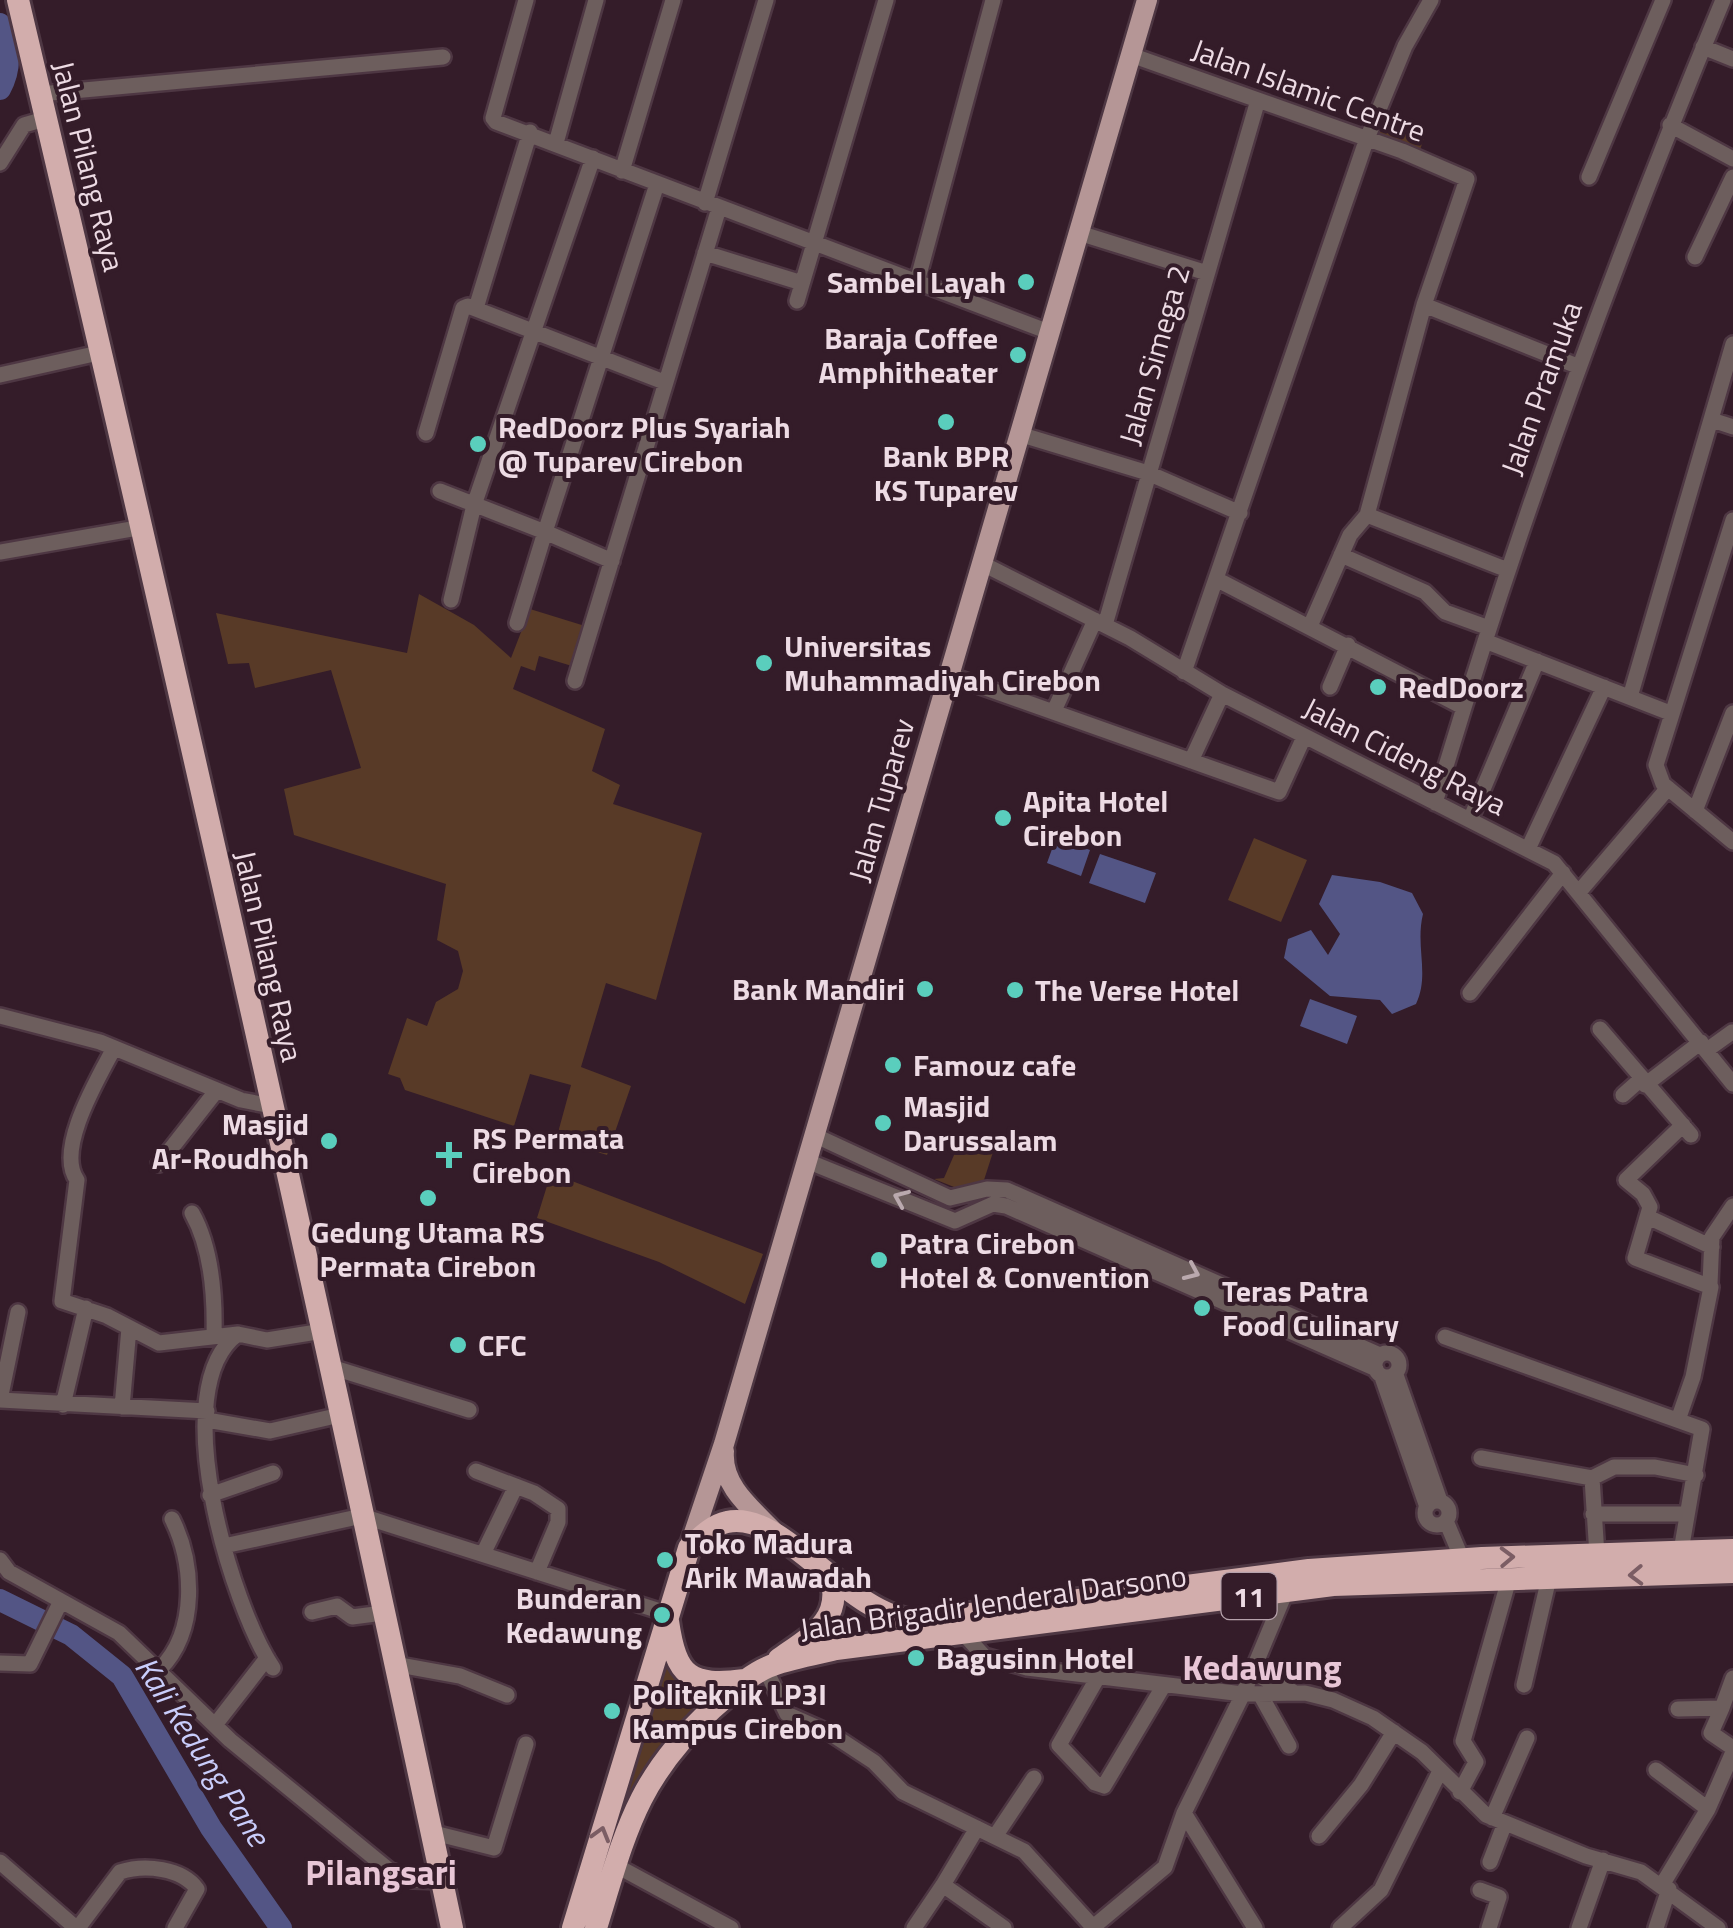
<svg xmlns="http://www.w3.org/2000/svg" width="1733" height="1928" font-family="'Titillium Web',sans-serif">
  <rect width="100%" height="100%" fill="#341c29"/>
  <!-- green -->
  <path fill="#583a27" d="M1382,114L1427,129L1420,150L1375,135Z
    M419,594L474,625L511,658L530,609L585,626L572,666L539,656L535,671L521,666L513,689L605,729L592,771L620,785L613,804L702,833L656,1000L606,983L581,1067L631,1086L607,1155L556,1140L571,1085L530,1074L514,1126L405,1090L400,1078L388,1074L407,1018L427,1026L436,1002L458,989L463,971L458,951L437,940L446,884L294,835L284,789L361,768L331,670L255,688L249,663L228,664L216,613L407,653Z
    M1254,838L1307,860L1281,922L1228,900Z
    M955,1133H965L994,1149L984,1180L964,1191L934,1179L944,1178L961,1139Z
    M551,1173L763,1254L745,1304L659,1262L537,1218Z
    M665,1652L690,1687L712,1695C664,1729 639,1772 615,1824Z"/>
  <!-- water -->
  <path fill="#535585" d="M1056,838L1090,850L1081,876L1047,863Z
    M1100,854L1156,873L1145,903L1089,883Z
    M1332,875L1380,882L1412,893L1423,914C1415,947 1430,974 1416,1004L1392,1014L1380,1000L1330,996L1284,958L1288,939L1311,930L1328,955L1340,934L1319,904Z
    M1310,999L1357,1016L1347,1044L1300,1026Z"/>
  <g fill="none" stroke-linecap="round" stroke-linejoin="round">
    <!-- river -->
    <path stroke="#535585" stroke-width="22" d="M0,24C8,48 13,65 0,89
      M0,1600L71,1635L122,1676L211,1828L281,1928"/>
    <defs>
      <path id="minor" d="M526,0L493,118L496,122L1049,332
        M1703,47L1733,59
        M1131,55L1402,151L1467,179L1424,305L1367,515L1505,569
        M40,94L443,57
        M1670,125L1733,159
        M556,143L596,0
        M0,163L24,125L48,118
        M622,171L673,0
        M1589,177L1663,0
        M705,203L766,0
        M1079,233L1207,273
        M705,253L802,283
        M1695,257L1733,177
        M917,282L993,0
        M797,301L886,0
        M1424,305L1577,366
        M476,308L530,132
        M0,375L103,352
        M1712,420L1733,427
        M426,433L463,308L468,306L664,382
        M1019,434L1148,473L1240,513
        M440,491L545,532L517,623
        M1733,520L1656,765L1663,784L1733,842
        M0,552L143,527
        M1341,555L1425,592L1445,612L1489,628
        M612,561L545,532L657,184
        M981,563L1130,638L1222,694L1554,863L1733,1084
        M1216,579L1463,707
        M451,600L474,505L593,158
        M1311,624L1350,535L1367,515
        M1105,625L1258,100
        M1485,641L1670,713
        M1184,672L1366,141L1405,46L1431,0
        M949,675L1279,792L1304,737
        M575,681L719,208
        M1330,687L1348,645
        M1630,697L1733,344
        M1054,711L1095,620
        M1191,761L1222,694
        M1435,803C1516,529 1613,264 1723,0
        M1695,811L1733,713
        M1470,820L1537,661
        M1528,849L1604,687
        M1579,892L1668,788
        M1470,993L1563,873
        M0,1016L100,1042L241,1100L272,1106
        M1600,1029L1691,1135
        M114,1048C99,1077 55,1149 77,1180L62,1301L107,1316L159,1343L238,1334L267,1340L323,1331
        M1707,1050L1732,1032
        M1645,1085L1701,1042
        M1623,1095L1641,1079
        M814,1135L950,1198L987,1189L1007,1190L1380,1355
        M807,1161L955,1221L993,1204L1006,1206L1376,1369
        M159,1164L217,1090
        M192,1213C211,1247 215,1296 214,1335
        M1648,1217L1712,1247
        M1710,1284L1712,1237L1733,1206
        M238,1334C164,1387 232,1607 273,1668
        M1445,1337L1702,1429L1681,1551
        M1375 1365a12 12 0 1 1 24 0a12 12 0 1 1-24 0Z
        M331,1367L469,1410
        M1396,1375L1440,1501
        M1382,1377L1427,1507
        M0,1400L207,1411
        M0,1400L18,1312
        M63,1405L86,1308
        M122,1407L129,1328
        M207,1420L270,1431L340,1415
        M1678,1420L1693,1377L1711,1287L1635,1258L1650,1207L1643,1194L1626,1180L1683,1125
        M1481,1458L1592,1478L1614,1467H1655L1696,1475
        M476,1471L534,1493L558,1509V1522L537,1572
        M1592,1478L1597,1555
        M210,1495L273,1473
        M1425 1513a12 12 0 1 1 24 0a12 12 0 1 1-24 0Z
        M1593,1514H1686
        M1446,1521L1462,1559
        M224,1546L362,1516L666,1613
        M483,1554L516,1486
        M0,1560L9,1572L119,1633L230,1740L389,1870L413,1880L442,1881
        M312,1612L337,1606L352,1617L383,1613
        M962,1632L984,1656L1027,1668L1243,1694L1305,1693L1333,1700L1373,1718L1422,1752L1486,1815L1586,1856L1641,1872L1718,1928
        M0,1663L30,1664L61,1601
        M394,1664L460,1676L507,1695
        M765,1668L787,1714L830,1733L874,1762L903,1792L1024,1851L1093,1927
        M160,1669C198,1631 194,1563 172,1519
        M1252,1673L1292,1691
        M1098,1677L1059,1745L1095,1783L1104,1786L1164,1685
        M1524,1685L1549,1578
        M1260,1694L1289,1746
        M1722,1708L1711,1733L1733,1748
        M1678,1709L1722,1708L1733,1678
        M215,1725L267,1658
        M1656,1770L1708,1809
        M1460,1792L1476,1762L1463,1741L1509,1579
        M1184,1813L1255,1928
        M1492,1818L1527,1738
        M430,1832L494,1848L526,1744
        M996,1835L1034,1778
        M1319,1836L1361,1785L1394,1732
        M0,1862L76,1928
        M1490,1862L1505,1823
        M615,1865L731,1928
        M943,1885L977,1828
        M1662,1885L1708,1809L1733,1752
        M1480,1890L1499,1897L1489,1928
        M78,1928L120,1872C145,1864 182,1868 197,1889L175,1928
        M914,1928L943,1885L1004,1928
        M1092,1928L1165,1867L1184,1813L1243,1694L1286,1591
        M1340,1928L1381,1890L1440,1771
        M1579,1928L1603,1860
        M1656,1928L1669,1889"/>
      <path id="major" d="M724,1451C721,1486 752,1509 775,1533
        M689,1548L724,1444L1147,0"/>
      <path id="highway" d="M18,0C170,641 315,1284 452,1928
        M668,1621C676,1677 690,1687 745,1680
        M779,1659C810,1637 843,1620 831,1578
        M573,1928L689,1548C700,1538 712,1525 727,1522C783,1509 846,1615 916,1621L1309,1570L1482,1558L1733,1550
        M596,1928C626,1831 636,1779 713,1708C731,1693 747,1676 768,1667C789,1658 814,1655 836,1649L1333,1585L1733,1572"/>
    </defs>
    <!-- minor casing -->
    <use href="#minor" stroke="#4e3743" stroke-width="20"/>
    <!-- major casing -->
    <use href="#major" stroke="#4e3743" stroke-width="25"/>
    <!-- highway casing -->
    <use href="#highway" stroke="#4e3743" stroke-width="28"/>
    <!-- minor -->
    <use href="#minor" stroke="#6d5e5d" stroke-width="15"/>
    <!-- major -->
    <use href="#major" stroke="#b59696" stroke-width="20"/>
    <!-- highway -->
    <use href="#highway" stroke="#d2adac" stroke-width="22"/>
  </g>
  <!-- one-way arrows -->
  <defs><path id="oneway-chevron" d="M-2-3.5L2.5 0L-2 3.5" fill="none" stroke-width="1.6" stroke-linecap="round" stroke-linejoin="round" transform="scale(2.5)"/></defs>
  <g stroke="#baa9ae">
    <use href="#oneway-chevron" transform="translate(901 1198) rotate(-157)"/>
    <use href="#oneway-chevron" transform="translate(1192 1272) rotate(24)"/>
  </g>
  <g stroke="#7b5d64">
    <use href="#oneway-chevron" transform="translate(1507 1557) rotate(-2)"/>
    <use href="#oneway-chevron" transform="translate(1636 1575) rotate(178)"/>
    <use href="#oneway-chevron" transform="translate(601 1834) rotate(-74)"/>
  </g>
  <!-- markers -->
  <g fill="#5acebd" stroke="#341c29" stroke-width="4">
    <circle cx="1026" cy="282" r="10"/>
    <circle cx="1018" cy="355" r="10"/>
    <circle cx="946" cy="422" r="10"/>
    <circle cx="478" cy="444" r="10"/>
    <circle cx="764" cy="663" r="10"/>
    <circle cx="1378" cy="687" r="10"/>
    <circle cx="1003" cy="818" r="10"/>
    <circle cx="925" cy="989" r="10"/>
    <circle cx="1015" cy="990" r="10"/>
    <circle cx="893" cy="1065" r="10"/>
    <circle cx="883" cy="1123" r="10"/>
    <circle cx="329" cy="1141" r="10"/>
    <path d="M444 1140h10v10h10v10h-10v10h-10v-10h-10v-10h10z"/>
    <circle cx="428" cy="1198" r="10"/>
    <circle cx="879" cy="1260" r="10"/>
    <circle cx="1202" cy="1308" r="10"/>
    <circle cx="458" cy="1345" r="10"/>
    <circle cx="665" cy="1560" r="10"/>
    <circle cx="662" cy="1615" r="10"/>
    <circle cx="916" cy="1658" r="10"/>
    <circle cx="612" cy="1711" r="10"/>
  </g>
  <g text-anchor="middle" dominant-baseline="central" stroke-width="8" stroke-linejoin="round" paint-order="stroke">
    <!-- shield labels -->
    <rect fill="#341c29" stroke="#b6a2ac" stroke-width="2.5" x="1221.5" y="1573" width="55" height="46" rx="8"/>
    <g font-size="28" font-weight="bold" fill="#eddbe4">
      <text x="1249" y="1596">11</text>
    </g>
    <!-- street labels -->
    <g font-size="30" fill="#eddbe4" stroke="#341c29">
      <text transform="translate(1309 90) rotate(20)">Jalan Islamic Centre</text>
      <text transform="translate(89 166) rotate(76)">Jalan Pilang Raya</text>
      <text transform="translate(1154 355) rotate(-74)">Jalan Simega 2</text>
      <text transform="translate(1541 388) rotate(-70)">Jalan Pramuka</text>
      <text transform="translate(1405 756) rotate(27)">Jalan Cideng Raya</text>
      <text transform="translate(881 800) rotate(-74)">Jalan Tuparev</text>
      <text transform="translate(269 956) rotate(77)">Jalan Pilang Raya</text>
      <text transform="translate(993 1602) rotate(-8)">Jalan Brigadir Jenderal Darsono</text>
    </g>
    <!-- poi labels -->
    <g font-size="30" font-weight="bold" fill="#eddbe4" stroke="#341c29" text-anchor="start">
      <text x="1006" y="282" text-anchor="end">Sambel Layah</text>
      <text x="998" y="338" text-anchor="end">Baraja Coffee<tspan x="998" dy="34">Amphitheater</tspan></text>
      <text x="498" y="427">RedDoorz Plus Syariah<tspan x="498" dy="34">@ Tuparev Cirebon</tspan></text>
      <text x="946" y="456" text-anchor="middle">Bank BPR<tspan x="946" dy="34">KS Tuparev</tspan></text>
      <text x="784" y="646">Universitas<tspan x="784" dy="34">Muhammadiyah Cirebon</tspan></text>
      <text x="1398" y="687">RedDoorz</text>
      <text x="1023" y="801">Apita Hotel<tspan x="1023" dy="34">Cirebon</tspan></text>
      <text x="905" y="989" text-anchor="end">Bank Mandiri</text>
      <text x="1035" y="990">The Verse Hotel</text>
      <text x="913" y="1065">Famouz cafe</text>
      <text x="903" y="1106">Masjid<tspan x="903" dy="34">Darussalam</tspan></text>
      <text x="309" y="1124" text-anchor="end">Masjid<tspan x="309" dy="34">Ar-Roudhoh</tspan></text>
      <text x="472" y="1138">RS Permata<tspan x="472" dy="34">Cirebon</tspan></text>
      <text x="428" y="1232" text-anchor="middle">Gedung Utama RS<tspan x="428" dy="34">Permata Cirebon</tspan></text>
      <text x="899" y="1243">Patra Cirebon<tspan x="899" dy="34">Hotel &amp; Convention</tspan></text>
      <text x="1222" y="1291">Teras Patra<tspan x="1222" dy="34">Food Culinary</tspan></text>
      <text x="478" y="1345">CFC</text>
      <text x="685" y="1543">Toko Madura<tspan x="685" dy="34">Arik Mawadah</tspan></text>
      <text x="642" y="1598" text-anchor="end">Bunderan<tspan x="642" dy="34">Kedawung</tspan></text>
      <text x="936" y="1658">Bagusinn Hotel</text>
      <text x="632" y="1694">Politeknik LP3I<tspan x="632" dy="34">Kampus Cirebon</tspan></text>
    </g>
    <!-- water labels -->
    <g font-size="32" font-style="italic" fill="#c9cdfb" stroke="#341c29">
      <text transform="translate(203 1751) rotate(57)">Kali Kedung Pane</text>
    </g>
    <!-- quarter labels -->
    <g font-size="35" font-weight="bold" fill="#e8c6d6" stroke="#341c29">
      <text x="1262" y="1667">Kedawung</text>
      <text x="381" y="1872">Pilangsari</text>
    </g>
  </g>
</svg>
